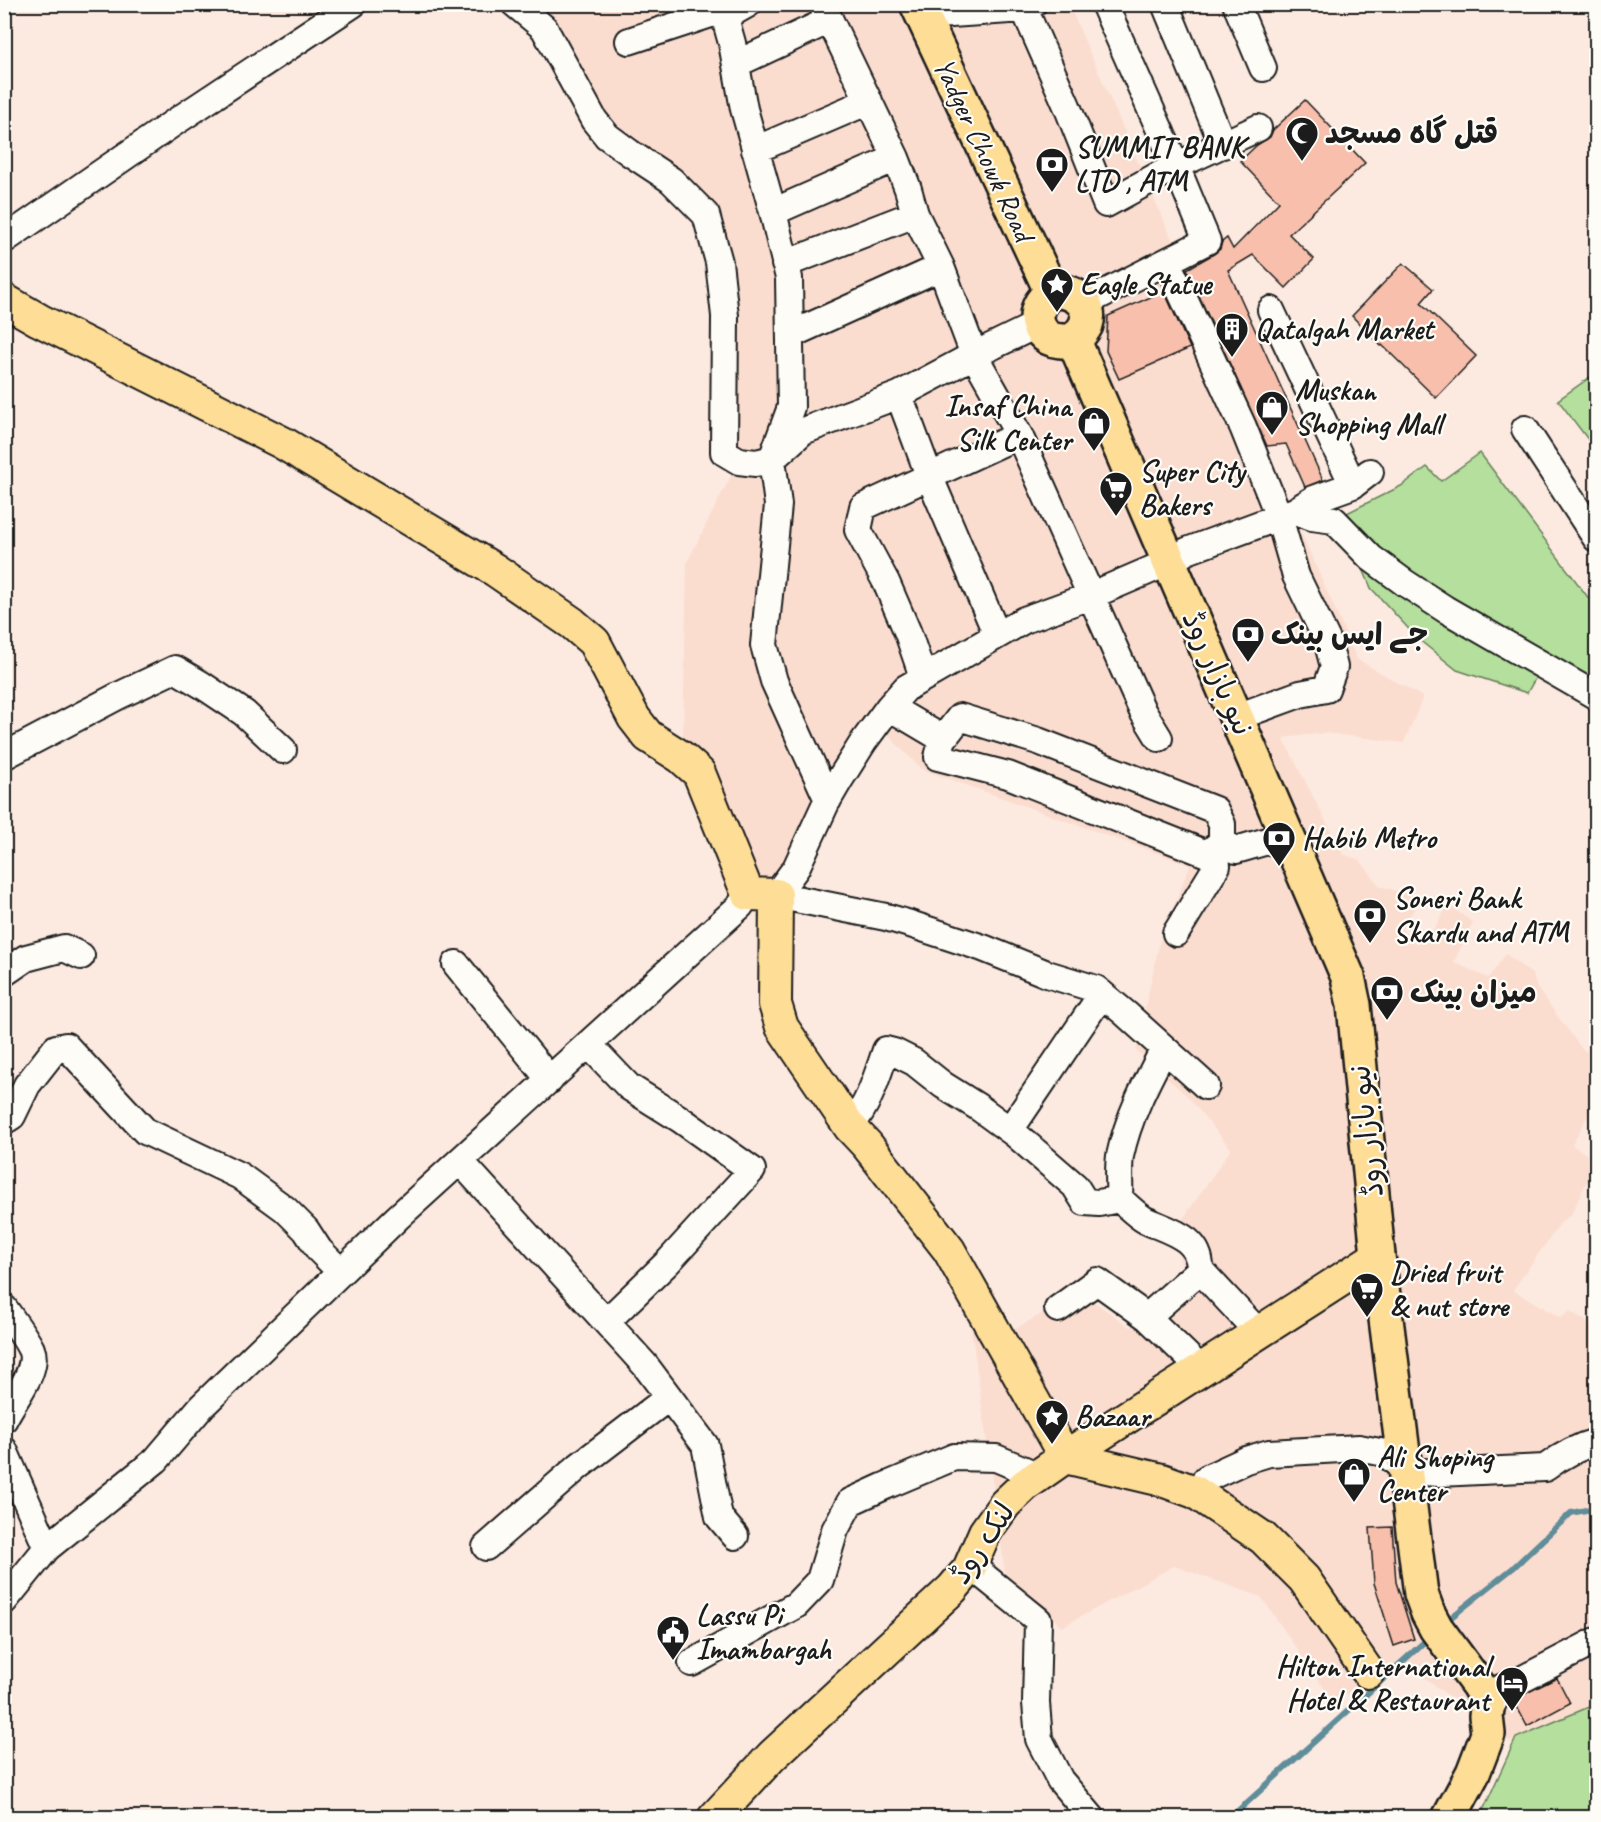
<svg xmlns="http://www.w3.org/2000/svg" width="1601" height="1822" font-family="Caveat,'Playpen Sans Arabic',sans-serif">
  <rect width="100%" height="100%" fill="#fceae0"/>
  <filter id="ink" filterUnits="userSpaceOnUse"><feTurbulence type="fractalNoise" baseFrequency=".0167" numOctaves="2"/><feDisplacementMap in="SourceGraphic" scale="12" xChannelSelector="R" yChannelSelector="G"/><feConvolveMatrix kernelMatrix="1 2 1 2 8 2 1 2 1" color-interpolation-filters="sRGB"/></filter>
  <g filter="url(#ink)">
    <!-- built -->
    <path fill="#fbddd0" d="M498,5H1069L1357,659L1423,697L1404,743L1325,733L1283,738L1343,854L1360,860L1380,886L1421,898L1402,929L1415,942L1428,939L1448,905L1473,922L1454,962L1488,978L1506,954L1533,975L1537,988L1582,1049L1596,1057V1107L1592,1108L1572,1145L1596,1160V1162L1571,1215L1562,1221L1513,1290L1561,1318L1570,1311L1595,1327L1596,1326V1706L1510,1742L1410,1667L1333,1701L1261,1597L1174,1566L1062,1627L1005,1573L960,1249L1013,1330L1080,1292L1130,1327L1183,1272L1173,1233L1231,1149L1188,1097L1136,1050L1159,944L1190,865L921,769L872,719L758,906L682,772L687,562L740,458L706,221L592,136L533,38Z"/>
    <!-- green -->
    <path fill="#b4df9c" stroke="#687e5c" stroke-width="1.5" d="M1596,373V450L1558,400Z
      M1480,453L1596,608V690L1407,576L1343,515L1401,486L1427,467L1441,481Z
      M1359,559L1541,668L1527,693L1457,670L1418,639L1371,588Z
      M1596,1704V1817H1480L1516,1738Z"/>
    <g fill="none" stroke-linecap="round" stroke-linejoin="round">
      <!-- stream -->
      <path stroke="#608d9a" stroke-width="6" d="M1449,1619L1513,1568L1571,1513L1596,1508
        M1230,1818L1423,1643"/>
    </g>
    <!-- building -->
    <path fill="#f8c0ac" stroke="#1c1c1c" stroke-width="1.5" d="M1305,100L1365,163L1289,234L1314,259L1286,288L1253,255L1228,270L1323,480L1305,487L1286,444L1267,446L1187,269L1214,254L1220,249L1222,242L1227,238L1233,249L1279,202L1240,161L1257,145L1270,137L1273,130Z
      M1403,263L1433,289L1421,303L1476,356L1436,398L1382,345L1381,346L1352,316Z
      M1164,291L1190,348L1119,379L1106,351L1108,316Z
      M1392,1527L1396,1582L1414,1639L1394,1646L1374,1583L1370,1528Z
      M1557,1678L1570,1703L1527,1726L1513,1699Z"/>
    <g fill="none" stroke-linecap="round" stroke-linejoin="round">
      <defs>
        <path id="minor" d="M515,4L544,28L594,120L607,136L630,153L671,180L706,215L719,262L725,316L724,452L739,461L756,463L772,459L803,431L899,395L974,355L1038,324
          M721,4L732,43L744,109L773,212L789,278L791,407L772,459L778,505L764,645L774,681L828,800
          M822,4L896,158L908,189L915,214L941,267L974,355L1019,435L1143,712L1159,738
          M1022,4L1067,106L1106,204L1176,166L1258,128
          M1165,4L1223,145
          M1236,4L1263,68
          M922,16L1025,9L1033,4
          M725,17L748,4
          M629,41L723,10
          M736,64L830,20
          M755,150L869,101
          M773,212L896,158
          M4,240L172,124L353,4
          M1167,262L1243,427L1279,517L1296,576L1327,640L1334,667L1326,689L1300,694L1237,717
          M785,264L915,214
          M1083,304L1207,241L1176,166L1104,4
          M1271,310L1353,485
          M790,335L941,267
          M899,395L930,478L997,635
          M1525,429L1596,538
          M1295,511L1312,517L1334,520L1371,558L1405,583L1445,609L1596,696
          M923,677L908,633L886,582L858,530L863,507L1019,435
          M889,707L943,739L960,717L1038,741L1215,810L1222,824V842L1236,850L1288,835
          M943,739L938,757L1008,775L1207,854L1222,842
          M4,756L118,696L175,669L202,685L244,713L283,750
          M1176,933L1217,866L1216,856L1207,854
          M456,964L550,1080
          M4,973L26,958L64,948L81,956
          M589,1045L629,1087L680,1119L752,1170L668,1262L606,1322
          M1164,1049C1146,1083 1128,1118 1120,1156C1118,1170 1120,1185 1119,1199C1127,1205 1136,1215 1145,1220C1169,1231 1201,1237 1200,1270
          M1206,1086L1126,1014L1096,989L1047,974L983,948L910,924L886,917L776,895L796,868L826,803L840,779L864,741L889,707L906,688L1024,620L1090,596L1169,562L1187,551L1295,511L1314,499L1353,485L1370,472
          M4,1121L12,1116L27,1085L56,1048L66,1046L145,1131L240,1176L285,1209L306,1230L319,1250L341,1272
          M850,1127C870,1102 876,1079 886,1050L894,1052L914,1062L943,1085L978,1107L1015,1134L1075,1186L1085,1202L1099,1203L1119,1199
          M1010,1130L1102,994
          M460,1161L645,1365L705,1445L719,1517L735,1536
          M4,1308C13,1321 24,1335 31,1349C40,1369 13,1400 4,1419
          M1058,1309L1097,1281L1147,1317
          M1202,1370L1147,1317L1200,1270L1259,1333
          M4,1450L47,1548
          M1195,1492L1207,1478L1246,1460L1269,1453L1359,1448L1385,1453L1406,1471L1439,1473L1545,1468C1561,1456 1577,1447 1596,1442
          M486,1547L579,1466L669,1397
          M970,1565L1038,1620L1036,1703L1039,1739L1060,1780L1092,1818
          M4,1601L47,1548L156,1460L202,1406L398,1217L740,906L748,894
          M692,1663L796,1605L820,1580L835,1530L850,1502L885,1486L954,1457L996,1458L1039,1476
          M1486,1716L1501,1688L1519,1681L1596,1641"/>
        <path id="major" d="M4,300L39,320L283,443L495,570L572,623L594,642L634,718L648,736L681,757L699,773L748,894L776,895L775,1004L782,1027L850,1127L867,1145L949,1250L1065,1457L1162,1480L1195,1492L1263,1538L1304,1579L1368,1672
          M714,1818L772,1756L952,1589L969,1569L985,1532L1005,1504L1025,1485L1065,1457L1378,1256"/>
        <path id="highway" d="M917,4L1052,293
          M1056,291C1075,291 1093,304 1086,325C1083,331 1078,336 1074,341C1066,341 1057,342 1049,338C1029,325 1036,299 1056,291Z
          M1074,341L1348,977L1354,1005L1378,1256L1421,1594L1428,1613L1436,1628L1478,1685L1488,1702L1486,1716L1488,1734L1473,1773L1449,1818"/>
      </defs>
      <!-- minor casing -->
      <use href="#minor" stroke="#1c1c1c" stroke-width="30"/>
      <!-- major casing -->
      <use href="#major" stroke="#1c1c1c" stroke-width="36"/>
      <!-- highway casing -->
      <use href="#highway" stroke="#1c1c1c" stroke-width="38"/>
      <!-- minor -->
      <use href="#minor" stroke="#fdfcf7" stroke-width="26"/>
      <!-- major -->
      <use href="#major" stroke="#fedd96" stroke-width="32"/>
      <!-- highway -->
      <use href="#highway" stroke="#fedd96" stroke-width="33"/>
    </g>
  </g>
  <!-- icons -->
  <defs>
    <symbol id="mosque-pin" viewBox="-11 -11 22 30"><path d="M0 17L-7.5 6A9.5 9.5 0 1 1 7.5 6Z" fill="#1c1c1c" stroke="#fdfcf7"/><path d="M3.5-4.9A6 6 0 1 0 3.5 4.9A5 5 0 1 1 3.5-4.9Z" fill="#fff"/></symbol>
    <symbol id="bank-pin" viewBox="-11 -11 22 30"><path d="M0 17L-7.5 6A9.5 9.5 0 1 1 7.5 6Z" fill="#1c1c1c" stroke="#fdfcf7"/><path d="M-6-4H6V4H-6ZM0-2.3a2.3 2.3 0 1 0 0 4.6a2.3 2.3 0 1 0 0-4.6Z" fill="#fff"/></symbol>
    <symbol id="sight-pin" viewBox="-11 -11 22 30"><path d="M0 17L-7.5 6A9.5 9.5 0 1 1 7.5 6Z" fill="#1c1c1c" stroke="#fdfcf7"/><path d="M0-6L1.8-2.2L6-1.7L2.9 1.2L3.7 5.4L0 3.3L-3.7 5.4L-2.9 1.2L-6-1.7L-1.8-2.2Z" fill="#fff"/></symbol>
    <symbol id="building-pin" viewBox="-11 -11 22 30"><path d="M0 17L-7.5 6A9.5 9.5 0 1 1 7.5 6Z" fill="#1c1c1c" stroke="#fdfcf7"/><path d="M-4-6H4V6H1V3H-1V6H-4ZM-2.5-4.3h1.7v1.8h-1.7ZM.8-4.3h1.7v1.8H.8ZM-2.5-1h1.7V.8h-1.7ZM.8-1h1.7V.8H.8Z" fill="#fff"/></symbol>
    <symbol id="shop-pin" viewBox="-11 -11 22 30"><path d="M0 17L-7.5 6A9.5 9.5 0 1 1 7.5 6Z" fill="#1c1c1c" stroke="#fdfcf7"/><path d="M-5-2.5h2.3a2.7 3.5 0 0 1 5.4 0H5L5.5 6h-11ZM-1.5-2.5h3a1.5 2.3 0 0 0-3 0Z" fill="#fff"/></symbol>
    <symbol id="supermarket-pin" viewBox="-11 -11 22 30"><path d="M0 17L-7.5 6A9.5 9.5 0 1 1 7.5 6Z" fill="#1c1c1c" stroke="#fdfcf7"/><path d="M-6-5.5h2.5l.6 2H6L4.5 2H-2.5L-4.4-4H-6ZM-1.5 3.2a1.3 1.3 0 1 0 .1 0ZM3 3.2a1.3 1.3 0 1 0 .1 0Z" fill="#fff"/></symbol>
    <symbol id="civic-pin" viewBox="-11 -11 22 30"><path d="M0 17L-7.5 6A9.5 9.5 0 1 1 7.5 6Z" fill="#1c1c1c" stroke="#fdfcf7"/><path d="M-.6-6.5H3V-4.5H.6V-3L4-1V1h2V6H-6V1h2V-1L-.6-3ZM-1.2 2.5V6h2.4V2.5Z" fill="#fff"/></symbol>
    <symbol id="hotel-pin" viewBox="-11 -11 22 30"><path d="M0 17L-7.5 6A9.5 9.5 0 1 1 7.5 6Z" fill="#1c1c1c" stroke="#fdfcf7"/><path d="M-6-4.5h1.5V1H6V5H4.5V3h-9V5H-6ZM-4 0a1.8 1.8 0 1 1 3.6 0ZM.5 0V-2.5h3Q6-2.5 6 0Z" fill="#fff"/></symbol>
  </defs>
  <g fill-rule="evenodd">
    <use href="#mosque-pin" x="1283" y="114" width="38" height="52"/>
    <use href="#bank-pin" x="1033" y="145" width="38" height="52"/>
    <use href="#sight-pin" x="1038" y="265" width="38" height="52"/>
    <use href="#building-pin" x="1213" y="310" width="38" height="52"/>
    <use href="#shop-pin" x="1253" y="388" width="38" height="52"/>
    <use href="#shop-pin" x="1075" y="404" width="38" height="52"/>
    <use href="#supermarket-pin" x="1097" y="469" width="38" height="52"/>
    <use href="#bank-pin" x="1229" y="615" width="38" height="52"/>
    <use href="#bank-pin" x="1260" y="819" width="38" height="52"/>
    <use href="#bank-pin" x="1351" y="896" width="38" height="52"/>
    <use href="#bank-pin" x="1368" y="973" width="38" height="52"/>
    <use href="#supermarket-pin" x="1348" y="1270" width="38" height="52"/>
    <use href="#sight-pin" x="1033" y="1397" width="38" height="52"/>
    <use href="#shop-pin" x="1335" y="1455" width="38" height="52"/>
    <use href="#civic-pin" x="654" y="1613" width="38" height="52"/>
    <use href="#hotel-pin" x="1493" y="1664" width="38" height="52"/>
  </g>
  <g text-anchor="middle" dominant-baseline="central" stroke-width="4.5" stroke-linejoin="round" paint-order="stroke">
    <!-- poi labels -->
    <g font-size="30" font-weight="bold" fill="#1c1c1c" stroke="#fdfcf7" text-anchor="start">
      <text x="1325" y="133">قتل گاہ مسجد</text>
      <text x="1075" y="147">SUMMIT BANK<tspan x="1075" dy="34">LTD , ATM</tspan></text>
      <text x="1080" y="284">Eagle Statue</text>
      <text x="1255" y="329">Qatalgah Market</text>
      <text x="1295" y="390">Muskan<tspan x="1295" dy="34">Shopping Mall</tspan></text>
      <text x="1071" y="406" text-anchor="end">Insaf China<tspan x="1071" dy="34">Silk Center</tspan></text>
      <text x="1139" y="471">Super City<tspan x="1139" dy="34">Bakers</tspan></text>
      <text x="1271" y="634">جے ایس بینک</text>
      <text x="1302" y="838">Habib Metro</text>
      <text x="1393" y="898">Soneri Bank<tspan x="1393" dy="34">Skardu and ATM</tspan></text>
      <text x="1410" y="992">میزان بینک</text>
      <text x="1390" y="1272">Dried fruit<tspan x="1390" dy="34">&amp; nut store</tspan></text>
      <text x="1075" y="1416">Bazaar</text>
      <text x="1377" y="1457">Ali Shoping<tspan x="1377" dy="34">Center</tspan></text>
      <text x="696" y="1615">Lassu Pi<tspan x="696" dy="34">Imambargah</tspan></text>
      <text x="1489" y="1666" text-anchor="end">Hilton International<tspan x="1489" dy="34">Hotel &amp; Restaurant</tspan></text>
    </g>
    <!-- street labels -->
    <g font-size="30" fill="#1c1c1c" stroke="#fdfcf7">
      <text transform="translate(984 149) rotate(65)">Yadger Chowk Road</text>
      <text transform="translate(1218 673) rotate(66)">نیو بازار روڈ</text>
      <text transform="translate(1366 1131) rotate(-96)">نیو بازار روڈ</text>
      <text transform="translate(982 1543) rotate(-56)">لنک روڈ</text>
    </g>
  </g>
  <!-- margin -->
  <rect width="1601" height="1822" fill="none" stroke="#fdfcf7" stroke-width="24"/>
  <rect x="12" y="12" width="1577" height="1798" fill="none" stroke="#1c1c1c" stroke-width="2" filter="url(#ink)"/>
</svg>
